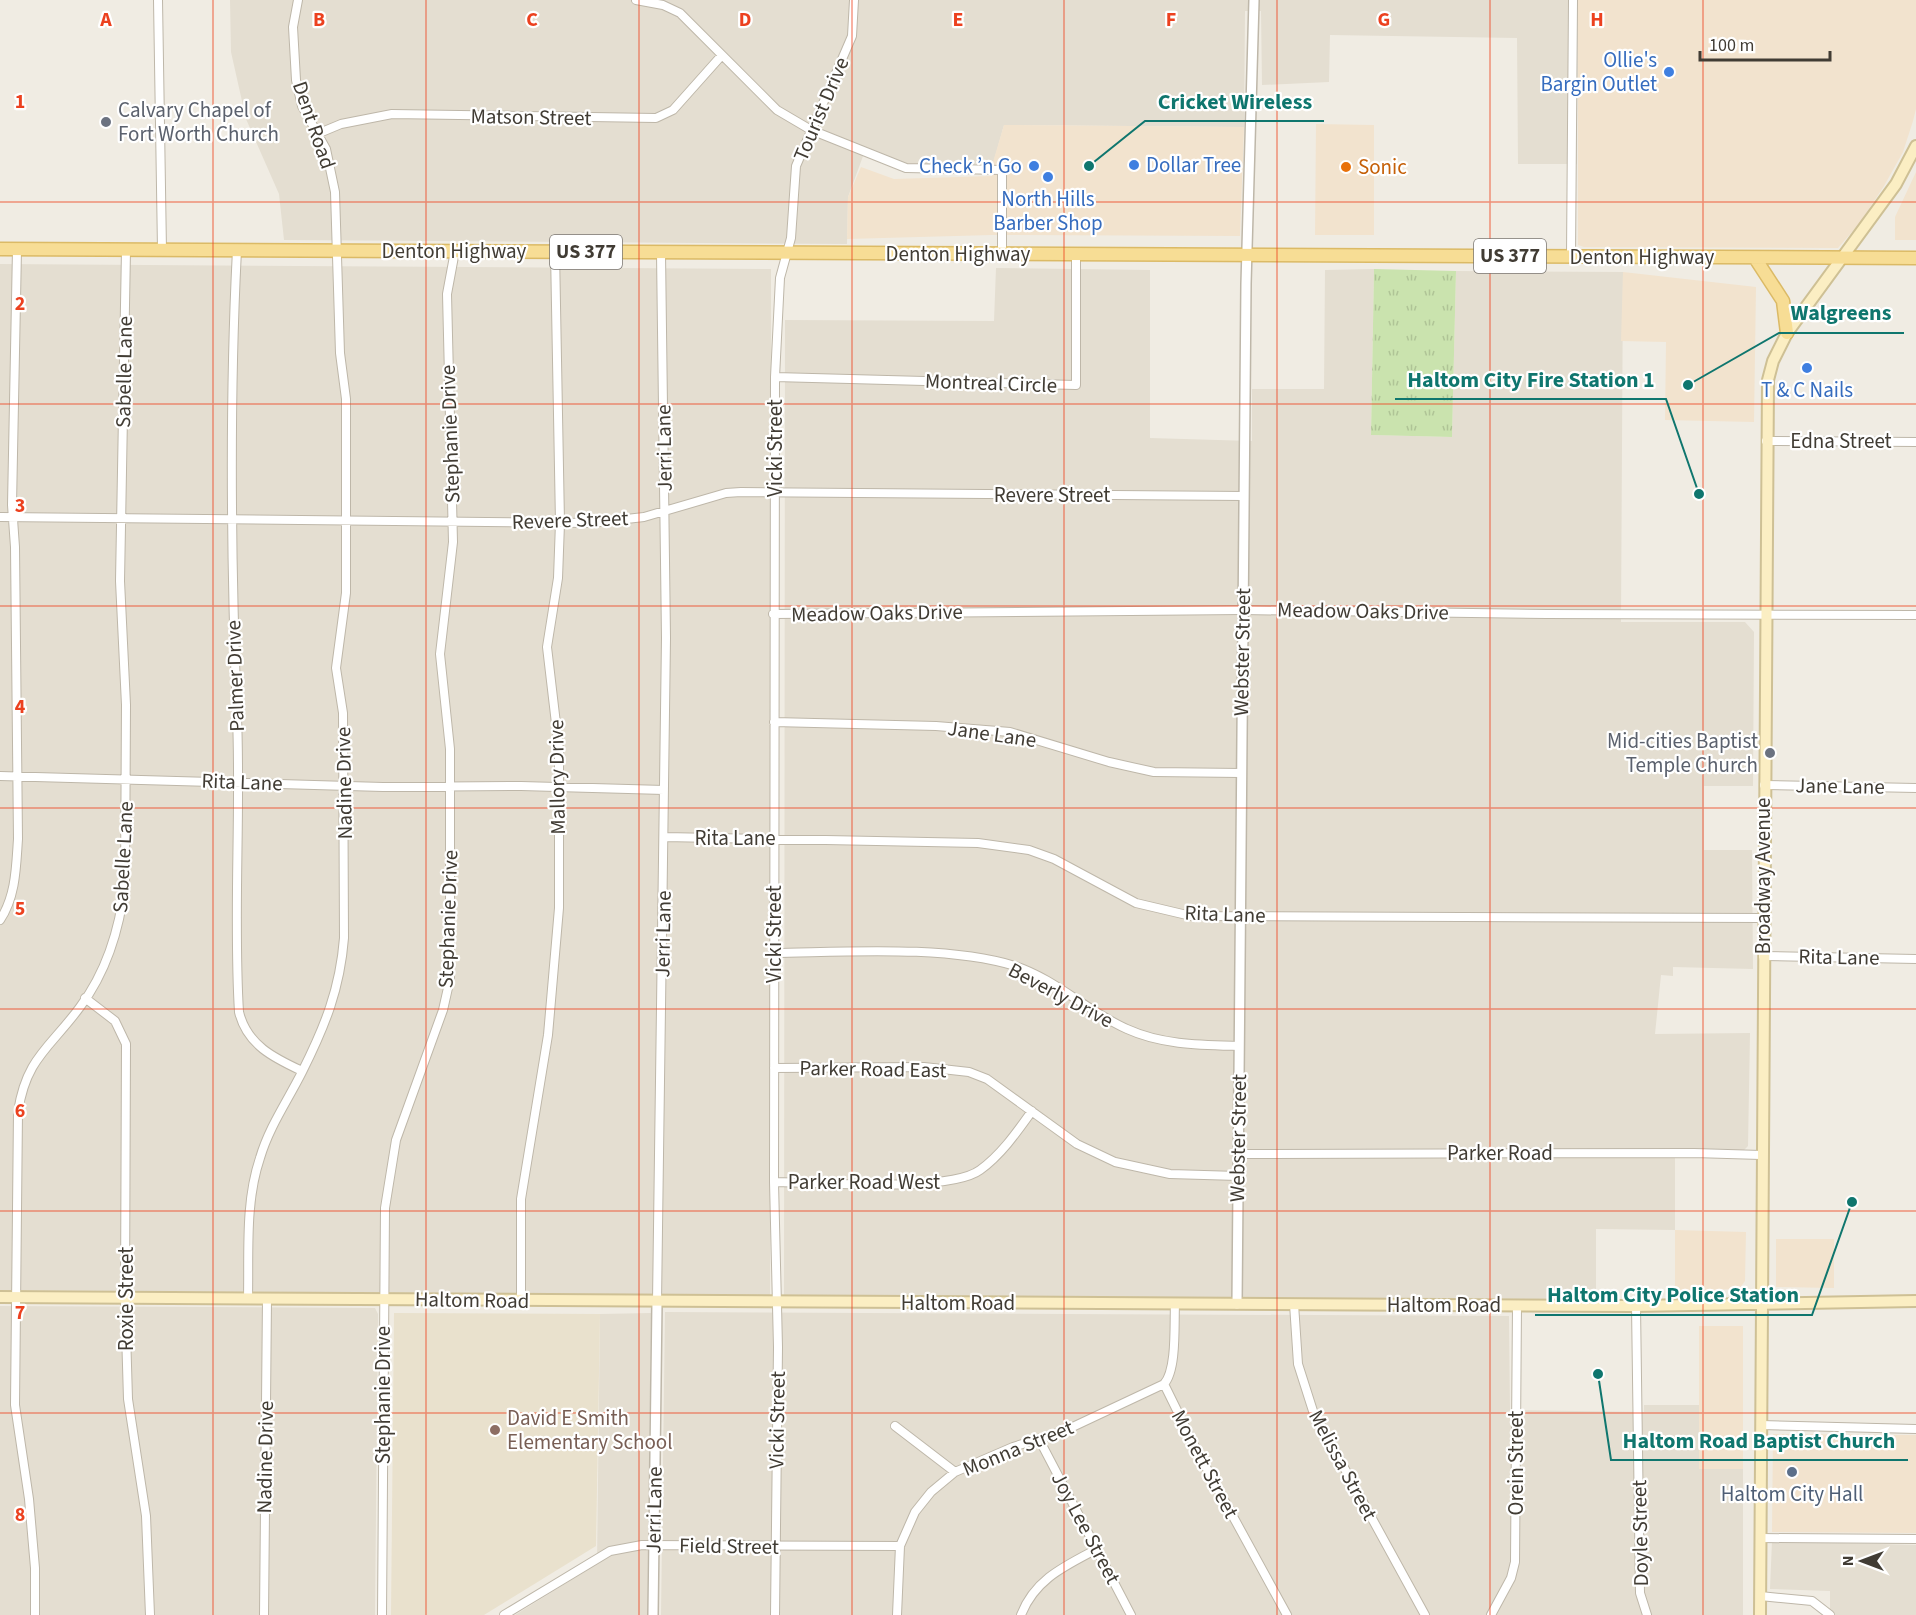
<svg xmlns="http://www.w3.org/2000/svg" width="1916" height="1615" font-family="'Source Sans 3',sans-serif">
  <defs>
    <pattern id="grass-tufts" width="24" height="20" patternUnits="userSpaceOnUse" patternTransform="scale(1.5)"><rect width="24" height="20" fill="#cae3ae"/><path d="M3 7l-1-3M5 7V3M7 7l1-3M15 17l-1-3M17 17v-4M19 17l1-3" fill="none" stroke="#afc496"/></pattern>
  </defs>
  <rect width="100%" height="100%" fill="#f0ece3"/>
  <!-- residential -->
  <path fill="#e4ded1" d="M230,0H1578L1577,164H1518L1517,38L1330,35L1329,82L1262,85L1261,11H1245L1244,127L1004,125L993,164H906L866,148L848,197L847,244L284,240L279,194L246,119L231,52Z
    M0,264L771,269L770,1295L0,1290Z
    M996,268L1150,270V438L1252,441V389H1324L1325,270L1374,269L1371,435L1452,437L1456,271L1623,272L1621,622H1745L1754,632L1753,786H1704V850H1752L1753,969L1673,967V976L1661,975L1655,1034L1750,1033L1748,1146L1743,1151L1675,1150V1230L1596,1229V1299L784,1296L785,320L994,321Z
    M0,1306L375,1308L378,1314L375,1615H0Z
    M665,1312L1509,1316L1510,1410L1644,1412V1405H1699V1469H1743V1615H661Z
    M651,1313L647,1615H515L597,1564L600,1314Z
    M1772,1541L1916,1545V1615H1830V1591L1770,1589Z"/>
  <!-- commercial -->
  <path fill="#f2e3ce" d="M1578,0H1916V109L1913,121L1903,152L1884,186L1859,224L1838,248L1584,247L1578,245Z
    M1316,124L1374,125V235H1315Z
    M1004,125L1244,127L1240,236L992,235L847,239L848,197L861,167L894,179L992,176L993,162Z
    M1916,172V240H1895V217Z
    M1623,272L1756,287L1754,422L1665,420L1666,342L1621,341Z
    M1675,1230L1746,1232L1745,1281L1739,1289L1675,1291Z
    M1776,1239H1834V1288L1776,1287Z
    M1699,1326H1743V1469H1699Z
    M1773,1434L1916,1435V1533L1772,1532Z"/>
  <!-- education -->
  <path fill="#e9e1cd" d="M394,1313L600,1314L596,1546L484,1615H391Z"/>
  <!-- grass -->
  <path fill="url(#grass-tufts)" d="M1374,269L1456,271L1452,437L1371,435Z"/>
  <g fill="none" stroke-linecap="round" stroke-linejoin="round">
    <defs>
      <path id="minor" d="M158,0L162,250
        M636,0L663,5L680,13L777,110L811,130L906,168L1002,170V254
        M317,134L341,124L392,114L656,118L673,110L722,55
        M237,250C229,405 231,562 237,717C241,815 233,914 239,1012C247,1045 274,1058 302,1071
        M1571,257L1573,0
        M775,377L1076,385V255
        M1766,441L1916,442
        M0,517L591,523L644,517L726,493L741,492L1244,496
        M773,614L1243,610L1547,614L1916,615
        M774,722L936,726L1010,732L1109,762L1154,772L1241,773
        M0,776L383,787L521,786L664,790
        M1764,785L1916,788
        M665,837L978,843L1029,850L1054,859L1136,903L1191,916L1763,918
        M0,920C16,896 16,867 18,839L15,547L12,505L17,249
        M773,953C847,952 945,945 1015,966C1055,979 1088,1012 1127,1029C1162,1045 1201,1045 1239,1046
        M1763,956L1916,959
        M85,998L115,1021L126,1044L125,1298L128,1399L146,1516L150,1615
        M774,1068L924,1067L969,1072L987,1079L1077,1144L1115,1162L1170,1174L1238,1176
        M1238,1154L1694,1153L1761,1155
        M774,1182C817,1182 949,1193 980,1170C1001,1155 1017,1132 1032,1111
        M248,1298C249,1252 245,1202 260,1158C269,1127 288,1100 302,1072C325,1026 340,989 344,938L343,713L336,668L346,593V399L340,353L335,192L326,149L302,106L296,80L293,27L298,0
        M521,1300V1199L548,1035L559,908V749L547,647L558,578L560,523L555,251
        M657,1302L666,638L661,253
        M1294,1304L1298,1364L1313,1411L1425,1615
        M1636,1306L1640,1593L1647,1615
        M1164,1384L1195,1447L1287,1615
        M1761,1425L1916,1429
        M895,1426L955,1472
        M1040,1441L1131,1615
        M1760,1538L1916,1539
        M1760,1596L1812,1601L1830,1615
        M35,1615V1568L29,1499L15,1405L18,1112C26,1058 50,1048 80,1007C107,971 120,928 125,883L126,705L120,581L126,250
        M264,1615L267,1298
        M382,1615L385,1208L396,1140L443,1010L450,979V749L440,654L453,542L447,294L455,251
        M504,1615L610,1551L642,1545L900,1546
        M775,1615L778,1347L774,1182L775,377L780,278L791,238L796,166L852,36L854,0
        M897,1615L900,1546L915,1512L931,1492L955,1472L1013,1447L1064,1431L1164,1384C1177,1370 1174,1324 1175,1304
        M1021,1615C1035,1579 1065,1566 1097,1549
        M1491,1615L1511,1578L1515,1562L1517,1305"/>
      <path id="tertiary" d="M1237,1304L1246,284L1254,0
        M653,1615L657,1302"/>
      <path id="secondary" d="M0,1297L1633,1306L1916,1301
        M1760,1615L1768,380L1773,361L1787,333L1896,184L1916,146"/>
      <path id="primary" d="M0,249L1916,258
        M1755,258L1783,301L1787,333"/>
    </defs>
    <!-- minor casing -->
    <use href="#minor" stroke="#beb7a9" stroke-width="10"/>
    <!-- tertiary casing -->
    <use href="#tertiary" stroke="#beb7a9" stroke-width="12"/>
    <!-- secondary casing -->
    <use href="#secondary" stroke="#cec095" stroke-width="14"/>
    <!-- primary casing -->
    <use href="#primary" stroke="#dbba66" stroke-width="15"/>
    <!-- minor -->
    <use href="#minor" stroke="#fff" stroke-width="8"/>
    <!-- tertiary -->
    <use href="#tertiary" stroke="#fff" stroke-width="9"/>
    <!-- secondary -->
    <use href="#secondary" stroke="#fbeec3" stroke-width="10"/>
    <!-- primary -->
    <use href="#primary" stroke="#f7dd95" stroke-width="12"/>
  </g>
  <!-- grid -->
  <path fill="none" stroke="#ec411f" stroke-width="1.5" stroke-opacity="0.55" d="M213,0V1615M426,0V1615M639,0V1615M852,0V1615M1064,0V1615M1277,0V1615M1490,0V1615M1703,0V1615M0,202H1916M0,404H1916M0,606H1916M0,808H1916M0,1009H1916M0,1211H1916M0,1413H1916"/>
  <!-- markers -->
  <g fill="#3f7fe0" stroke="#fff" stroke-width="2">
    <circle cx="1669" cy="72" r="6"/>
    <circle cx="1134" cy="165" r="6"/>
    <circle cx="1034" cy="166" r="6"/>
    <circle cx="1048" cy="177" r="6"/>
    <circle cx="1807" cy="368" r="6"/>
  </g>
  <g fill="#6b7280" stroke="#fff" stroke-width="2">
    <circle cx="106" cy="122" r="6"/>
    <circle cx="1770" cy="753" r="6"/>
  </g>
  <circle fill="#e8710a" stroke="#fff" stroke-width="2" cx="1346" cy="167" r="6"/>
  <circle fill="#8d6e63" stroke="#fff" stroke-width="2" cx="495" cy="1430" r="6"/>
  <circle fill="#5c6f8a" stroke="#fff" stroke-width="2" cx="1792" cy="1472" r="6"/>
  <g text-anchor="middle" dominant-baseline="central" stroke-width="4.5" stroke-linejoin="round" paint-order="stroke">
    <!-- shield labels -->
    <g fill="#fff" stroke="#7a7671" stroke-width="1.5">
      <rect x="550" y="235" width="72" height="34" rx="4.5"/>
      <rect x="1474" y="239" width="72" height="34" rx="4.5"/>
    </g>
    <g font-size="20" font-weight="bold" fill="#413c34">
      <text x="586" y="252">US 377</text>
      <text x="1510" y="256">US 377</text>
    </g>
    <!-- shop labels -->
    <g font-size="21" fill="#366cbe" stroke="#fff" text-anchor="end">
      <text x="1657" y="60">Ollie's<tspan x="1657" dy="24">Bargin Outlet</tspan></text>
      <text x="1146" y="165" text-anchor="start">Dollar Tree</text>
      <text x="1022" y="166">Check ’n Go</text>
      <text x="1048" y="199" text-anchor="middle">North Hills<tspan x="1048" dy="24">Barber Shop</tspan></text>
      <text x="1807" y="390" text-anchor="middle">T &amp; C Nails</text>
    </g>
    <!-- street labels -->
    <g font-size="21" fill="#413c34" stroke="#fff">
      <text transform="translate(821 109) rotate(-67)">Tourist Drive</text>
      <text transform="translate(531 117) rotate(1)">Matson Street</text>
      <text transform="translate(314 125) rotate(71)">Dent Road</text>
      <text x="454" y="251">Denton Highway</text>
      <text x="958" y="254">Denton Highway</text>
      <text x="1642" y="257">Denton Highway</text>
      <text transform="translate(124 372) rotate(-89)">Sabelle Lane</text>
      <text transform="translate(991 383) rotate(2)">Montreal Circle</text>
      <text transform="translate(450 434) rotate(-92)">Stephanie Drive</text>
      <text x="1841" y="441">Edna Street</text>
      <text transform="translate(664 448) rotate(-91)">Jerri Lane</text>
      <text transform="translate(775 448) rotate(-90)">Vicki Street</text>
      <text x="1052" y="495">Revere Street</text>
      <text transform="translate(570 520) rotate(-2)">Revere Street</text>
      <text transform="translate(1363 611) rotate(1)">Meadow Oaks Drive</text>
      <text transform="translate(877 613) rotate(-1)">Meadow Oaks Drive</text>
      <text transform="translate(1242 652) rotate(-89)">Webster Street</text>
      <text transform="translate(235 676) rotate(-92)">Palmer Drive</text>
      <text transform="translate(992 734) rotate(8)">Jane Lane</text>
      <text transform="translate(557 777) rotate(-91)">Mallory Drive</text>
      <text transform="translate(242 782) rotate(2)">Rita Lane</text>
      <text transform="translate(344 783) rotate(-91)">Nadine Drive</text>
      <text transform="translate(1840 786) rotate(1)">Jane Lane</text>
      <text x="735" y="838">Rita Lane</text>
      <text transform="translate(123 857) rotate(-87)">Sabelle Lane</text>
      <text transform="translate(1763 876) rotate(-90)">Broadway Avenue</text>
      <text transform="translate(1225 914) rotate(2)">Rita Lane</text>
      <text transform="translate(448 919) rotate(-88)">Stephanie Drive</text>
      <text transform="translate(663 934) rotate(-89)">Jerri Lane</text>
      <text transform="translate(774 934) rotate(-90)">Vicki Street</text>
      <text transform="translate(1839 957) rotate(1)">Rita Lane</text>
      <text transform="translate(1061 995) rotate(28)">Beverly Drive</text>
      <text transform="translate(873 1069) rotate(1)">Parker Road East</text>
      <text transform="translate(1238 1138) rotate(-89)">Webster Street</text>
      <text x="1500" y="1153">Parker Road</text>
      <text x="864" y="1182">Parker Road West</text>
      <text transform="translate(126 1299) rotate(-90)">Roxie Street</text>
      <text transform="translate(472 1300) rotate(1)">Haltom Road</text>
      <text x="958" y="1303">Haltom Road</text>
      <text x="1444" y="1305">Haltom Road</text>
      <text transform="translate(383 1395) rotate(-90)">Stephanie Drive</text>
      <text transform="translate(777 1420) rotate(-89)">Vicki Street</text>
      <text transform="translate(1018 1448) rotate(-22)">Monna Street</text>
      <text transform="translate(265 1457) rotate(-89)">Nadine Drive</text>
      <text transform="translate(1516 1463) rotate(-90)">Orein Street</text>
      <text transform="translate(1205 1464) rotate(62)">Monett Street</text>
      <text transform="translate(1343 1465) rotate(62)">Melissa Street</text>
      <text transform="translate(654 1510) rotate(-89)">Jerri Lane</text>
      <text transform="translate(1086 1528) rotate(62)">Joy Lee Street</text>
      <text transform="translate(1640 1533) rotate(-91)">Doyle Street</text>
      <text transform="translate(729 1546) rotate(1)">Field Street</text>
    </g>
    <!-- worship labels -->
    <g font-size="21" fill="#5b616d" stroke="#fff" text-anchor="start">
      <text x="118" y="110">Calvary Chapel of<tspan x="118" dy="24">Fort Worth Church</tspan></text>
      <text x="1758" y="741" text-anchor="end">Mid-cities Baptist<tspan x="1758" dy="24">Temple Church</tspan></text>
    </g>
    <!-- food labels -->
    <g font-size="21" fill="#c56008" stroke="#fff" text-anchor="start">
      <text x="1358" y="167">Sonic</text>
    </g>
    <!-- education labels -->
    <g font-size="21" fill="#785e54" stroke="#fff" text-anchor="start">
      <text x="507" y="1418">David E Smith<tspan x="507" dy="24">Elementary School</tspan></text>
    </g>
    <!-- service labels -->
    <g font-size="21" fill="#4e5e75" stroke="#fff">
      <text x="1792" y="1494">Haltom City Hall</text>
    </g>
  </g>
  <g font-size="20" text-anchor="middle" font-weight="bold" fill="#ec411f" stroke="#fff" stroke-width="4.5" stroke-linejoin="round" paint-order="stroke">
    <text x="106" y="26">A</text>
    <text x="319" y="26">B</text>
    <text x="532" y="26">C</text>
    <text x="745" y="26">D</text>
    <text x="958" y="26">E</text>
    <text x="1171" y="26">F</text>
    <text x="1384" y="26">G</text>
    <text x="1597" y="26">H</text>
    <text x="20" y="108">1</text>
    <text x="20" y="310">2</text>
    <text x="20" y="512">3</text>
    <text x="20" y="713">4</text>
    <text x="20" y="915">5</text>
    <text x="20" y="1117">6</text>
    <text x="20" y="1319">7</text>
    <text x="20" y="1521">8</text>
  </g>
  <!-- callouts -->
  <path fill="none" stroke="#0f766e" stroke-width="2" d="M1089 166L1145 121H1324M1688 385L1779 333H1904M1699 494L1666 399H1395M1852 1202L1812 1315H1535M1598 1374L1611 1460H1908"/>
  <g fill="#0f766e" stroke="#fff" stroke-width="2">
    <circle cx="1089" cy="166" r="6"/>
    <circle cx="1688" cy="385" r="6"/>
    <circle cx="1699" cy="494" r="6"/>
    <circle cx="1852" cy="1202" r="6"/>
    <circle cx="1598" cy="1374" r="6"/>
  </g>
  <g font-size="22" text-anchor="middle" font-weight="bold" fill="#0f766e" stroke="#fff" stroke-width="4.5" stroke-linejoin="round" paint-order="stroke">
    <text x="1235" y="109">Cricket Wireless</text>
    <text x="1841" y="320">Walgreens</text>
    <text x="1531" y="387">Haltom City Fire Station 1</text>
    <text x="1673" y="1302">Haltom City Police Station</text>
    <text x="1759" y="1448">Haltom Road Baptist Church</text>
  </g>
  <!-- north arrow -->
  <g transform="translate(1862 1561) rotate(270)" stroke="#ffffff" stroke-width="4.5" paint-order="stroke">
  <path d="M0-4.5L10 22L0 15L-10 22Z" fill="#413c34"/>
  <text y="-9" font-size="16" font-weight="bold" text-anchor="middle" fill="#413c34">N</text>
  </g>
  <!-- scale -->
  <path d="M1700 51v9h130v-9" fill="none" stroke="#413c34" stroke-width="3"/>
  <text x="1709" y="51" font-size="18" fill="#413c34" stroke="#ffffff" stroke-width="4.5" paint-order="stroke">100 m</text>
</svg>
